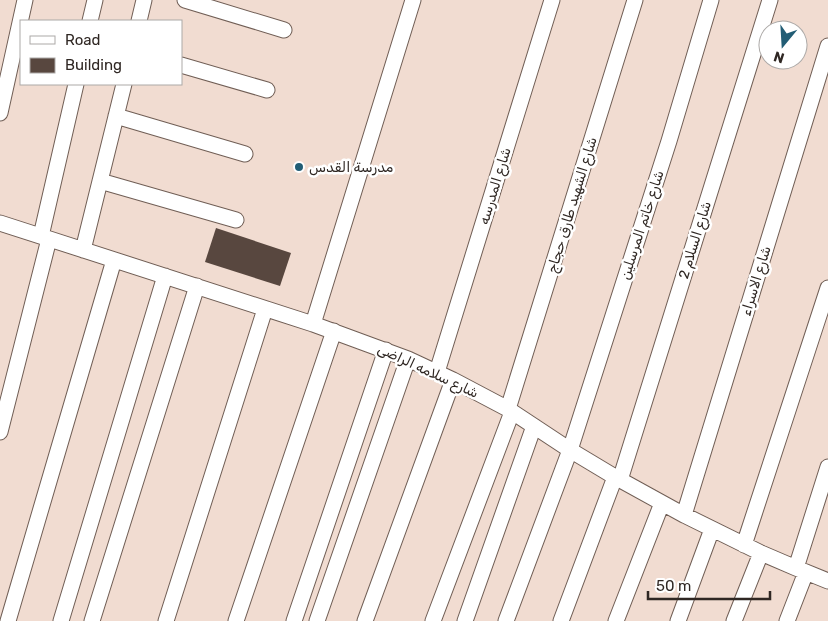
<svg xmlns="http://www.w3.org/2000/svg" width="828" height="621" font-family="Rubik,'Noto Naskh Arabic',sans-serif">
  <rect width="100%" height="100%" fill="#f1dcd1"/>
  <!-- building -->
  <path fill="#58473f" d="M216,228L291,253L280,286L205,262Z"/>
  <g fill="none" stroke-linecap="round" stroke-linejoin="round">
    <defs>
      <path id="street" d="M185,0L284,30
        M90,21L95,0
        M139,21L144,0
        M181,65L267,90
        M0,113L25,0
        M116,116L245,154
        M100,181L236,220
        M0,223L313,324L408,359L453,380L508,409L570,450L615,477L684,515L761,553L796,568L828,581
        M41,236L76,84
        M83,250L124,84
        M313,324L413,0
        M437,372L552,0
        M508,409L635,0
        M0,432L49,239
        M620,480L770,0
        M684,515L828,46
        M744,545L828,288
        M796,568L828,467
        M8,621L114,260
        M61,621L165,276
        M92,621L197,286
        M166,621L265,309
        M236,621L334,331
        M294,621L386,350
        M317,621L408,359
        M365,621L453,380
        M433,621L512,412
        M465,621L534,426
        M506,621L570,450L669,141L711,0
        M561,621L615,477
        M616,621L662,503
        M678,621L712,529
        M734,621L761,553
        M787,621L806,572"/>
    </defs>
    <!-- street casing -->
    <use href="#street" stroke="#705e55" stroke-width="17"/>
    <!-- street -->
    <use href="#street" stroke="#fff" stroke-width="15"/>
  </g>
  <!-- markers -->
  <circle fill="#225d75" stroke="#fff" stroke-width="2" cx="299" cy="167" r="5"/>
  <g text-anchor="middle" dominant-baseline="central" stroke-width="5" stroke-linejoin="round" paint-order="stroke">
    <!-- poi labels -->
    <g font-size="14" fill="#2f2723" stroke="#fff" text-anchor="start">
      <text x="309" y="167">مدرسة القدس</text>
    </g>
    <!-- street labels -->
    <g font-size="14" fill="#2f2723" stroke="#fff">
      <text transform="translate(495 186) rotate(-73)">شارع المدرسه</text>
      <text transform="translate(572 205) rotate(-73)">شارع الشهيد طارق حجاج</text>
      <text transform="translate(642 225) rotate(-72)">شارع خاتم المرسلين</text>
      <text transform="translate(695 240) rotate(-73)">شارع السلام 2</text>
      <text transform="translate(756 281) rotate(-73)">شارع الاسراء</text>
      <text transform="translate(428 371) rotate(25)">شارع سلامه الراضى</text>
    </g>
  </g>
  <!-- legend -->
  <rect x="20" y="20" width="162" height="65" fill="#ffffff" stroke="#aca9a7"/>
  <rect x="30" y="36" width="25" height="8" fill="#ffffff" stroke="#aca9a7"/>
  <text x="65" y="45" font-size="15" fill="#2f2723">Road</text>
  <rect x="30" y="58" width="25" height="15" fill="#58473f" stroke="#aca9a7"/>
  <text x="65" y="70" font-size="15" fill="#2f2723">Building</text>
  <!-- north arrow -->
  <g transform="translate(783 45) rotate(198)"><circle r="24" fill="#ffffff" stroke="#aca9a7"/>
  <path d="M0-4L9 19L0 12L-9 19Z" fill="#225d75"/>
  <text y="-8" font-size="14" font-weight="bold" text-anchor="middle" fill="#2f2723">N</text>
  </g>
  <!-- scale -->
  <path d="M648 591v8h122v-8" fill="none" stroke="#2f2723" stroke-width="2.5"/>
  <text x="656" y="591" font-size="15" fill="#2f2723" stroke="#ffffff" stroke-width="4" paint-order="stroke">50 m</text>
</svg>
